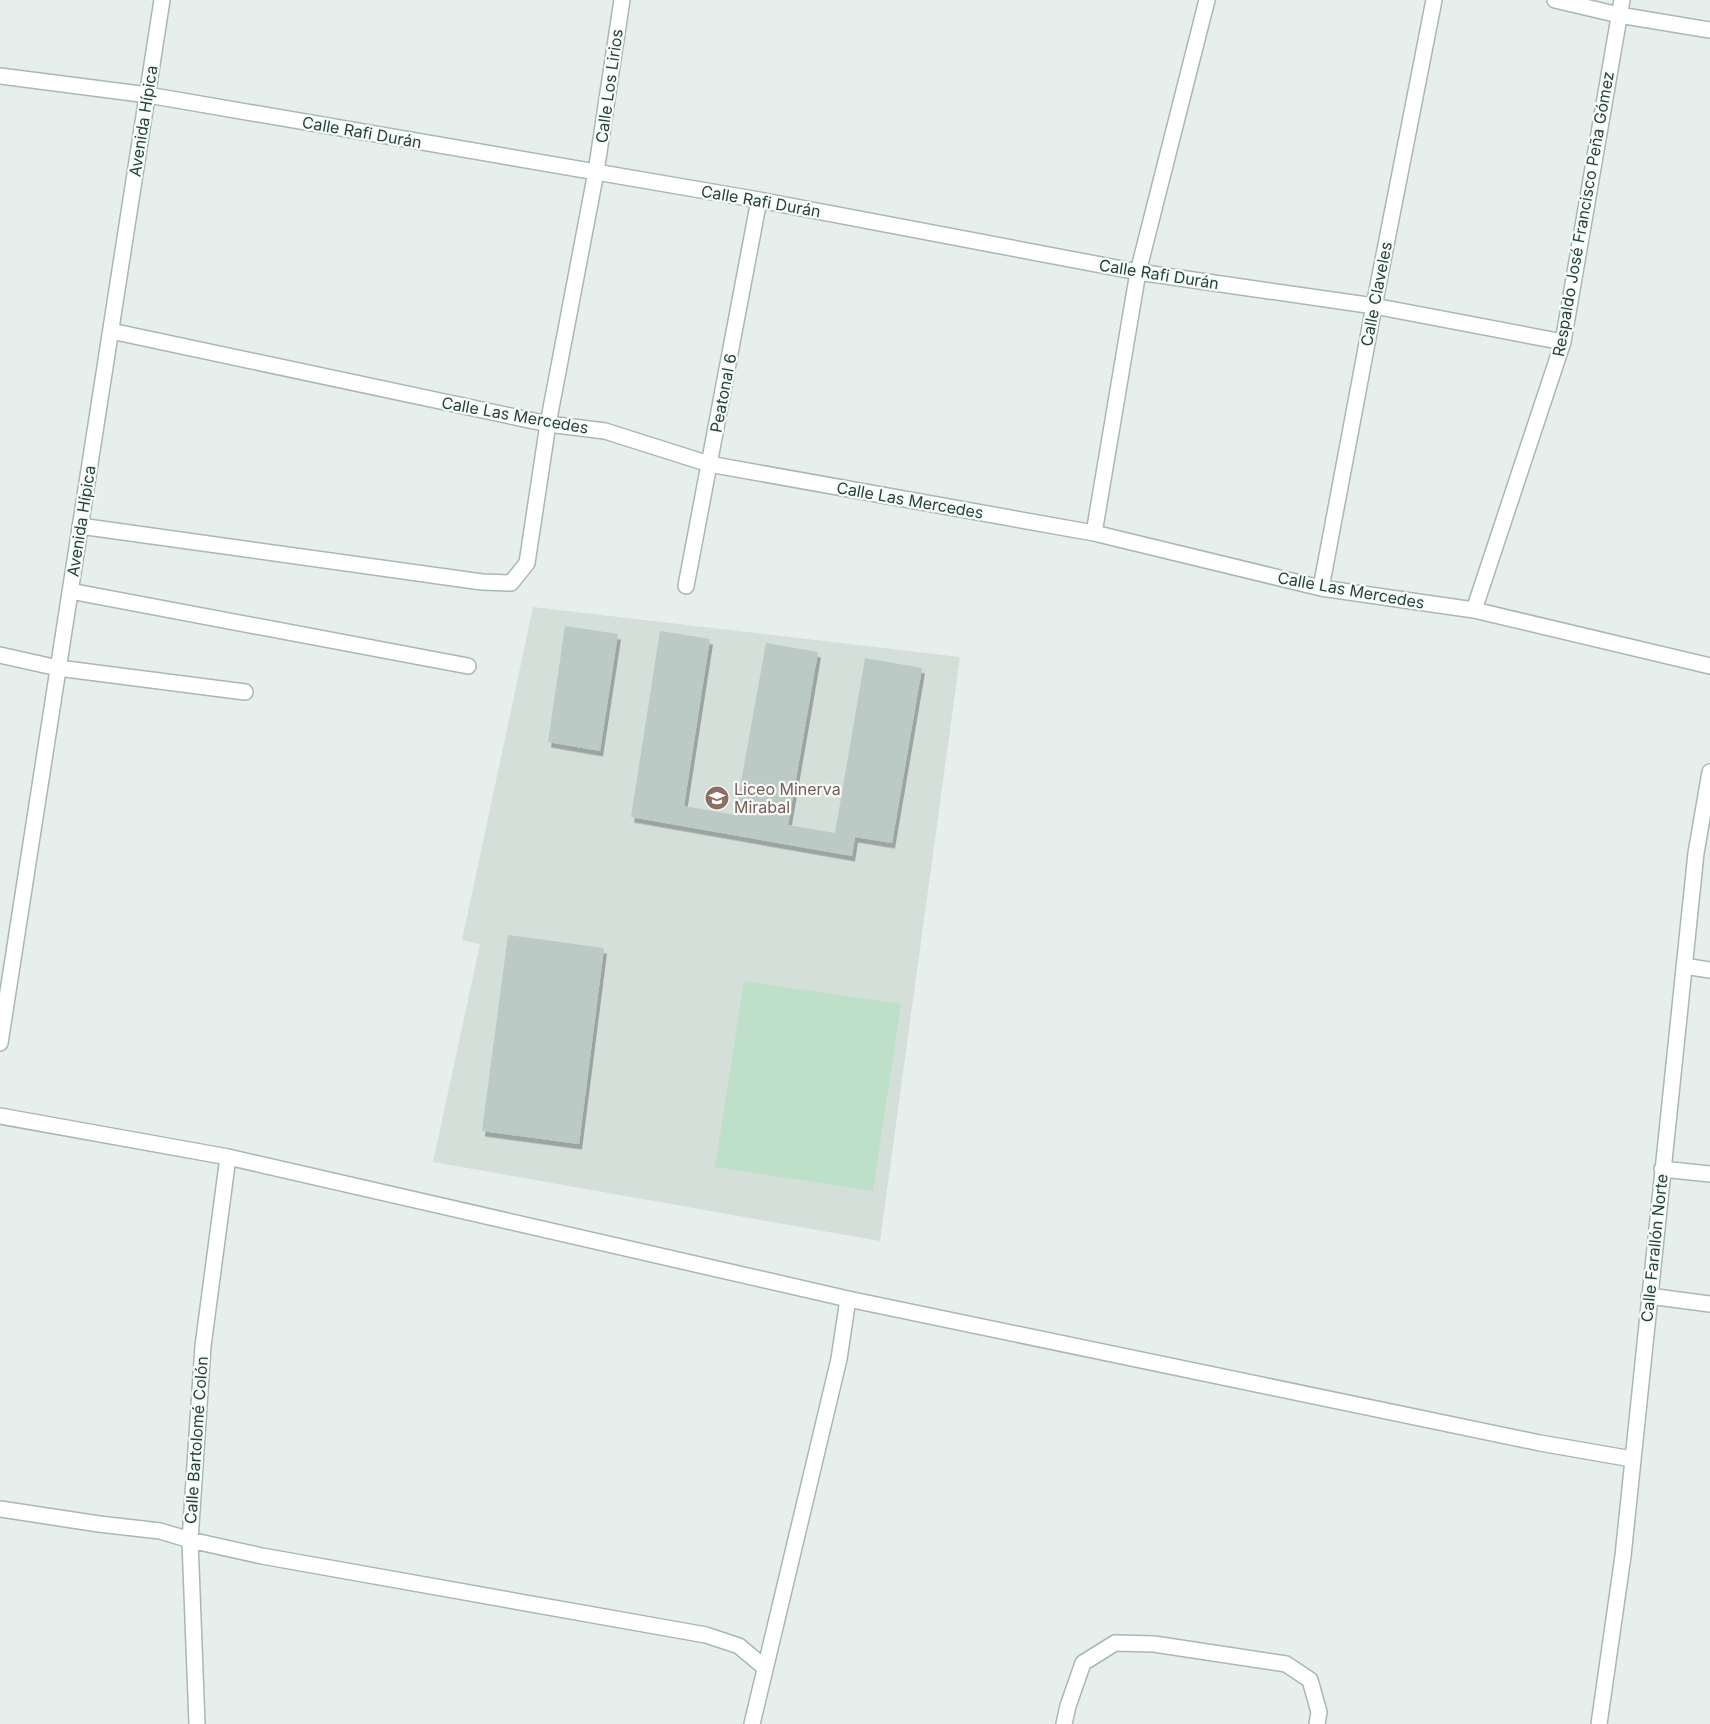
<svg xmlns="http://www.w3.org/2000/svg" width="1710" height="1724" font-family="Inter,sans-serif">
  <defs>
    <filter id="shadow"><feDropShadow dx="3" dy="5.5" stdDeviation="0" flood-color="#0004"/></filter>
  </defs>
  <rect width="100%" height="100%" fill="#e6efeb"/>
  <!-- built -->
  <path fill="#d4dfda" d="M533,607L960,657L880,1241L433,1162L480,944L462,940Z"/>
  <!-- green -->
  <path fill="#bfe0c8" d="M744,981L901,1004L873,1191L715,1167Z"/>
  <!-- building -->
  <path fill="#bbcac4" filter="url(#shadow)" d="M565,626L618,634L600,751L548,742Z
    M660,631L710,639L684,806L735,815L766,643L818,652L788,825L835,833L865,658L922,668L892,843L855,837L852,856L631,817Z
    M508,935L604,948L579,1144L482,1131Z"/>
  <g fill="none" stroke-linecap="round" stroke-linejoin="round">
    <defs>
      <path id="minor" d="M1555,0L1619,15L1710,30
        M0,76L148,95L759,200L1138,272L1374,306L1563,342
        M111,331L548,424L605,431L709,464L1094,533L1321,588L1474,610L1710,666
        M80,526L482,582L511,583L527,563L548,424L596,172L622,0
        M1094,533L1138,272L1207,0
        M686,586L759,200
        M1321,588L1374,306L1434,0
        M70,591L468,666
        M1474,610L1563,342L1622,0
        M0,655L58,668L245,692
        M1684,966L1710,970
        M0,1043L162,0
        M0,1116L228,1157L848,1299L1540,1443L1632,1459
        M1662,1169L1710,1174
        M1649,1296L1710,1304
        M0,1509L99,1524L160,1531L190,1540L262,1556L706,1635L739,1646L764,1667
        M197,1724L190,1540L203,1346L228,1157
        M752,1724L839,1359L848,1299
        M1064,1724L1068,1706L1083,1663L1115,1643L1154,1644L1286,1664L1310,1680L1319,1712L1317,1724
        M1599,1724L1623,1556L1696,853L1710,772"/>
    </defs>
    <!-- minor casing -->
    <use href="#minor" stroke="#a8b8b2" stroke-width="18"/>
    <!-- minor -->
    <use href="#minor" stroke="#fff" stroke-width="15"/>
  </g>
  <!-- icons -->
  <defs>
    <symbol id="school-disc" viewBox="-11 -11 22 22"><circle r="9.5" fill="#8d6e63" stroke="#f7fbf9"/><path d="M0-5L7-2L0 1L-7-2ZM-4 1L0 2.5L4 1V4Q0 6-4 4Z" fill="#fff"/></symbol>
  </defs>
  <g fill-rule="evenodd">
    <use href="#school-disc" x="703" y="784" width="28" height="28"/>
  </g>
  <g text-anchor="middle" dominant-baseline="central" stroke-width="4.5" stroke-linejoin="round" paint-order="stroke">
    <!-- street labels -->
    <g font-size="16" fill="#24423a" stroke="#f7fbf9">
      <text transform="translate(609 86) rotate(-82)">Calle Los Lirios</text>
      <text transform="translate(143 121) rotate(-81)">Avenida Hípica</text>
      <text transform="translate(362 132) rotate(10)">Calle Rafi Durán</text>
      <text transform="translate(761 201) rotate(10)">Calle Rafi Durán</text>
      <text transform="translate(1583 214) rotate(-80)">Respaldo José Francisco Peña Gómez</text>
      <text transform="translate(1159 274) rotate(9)">Calle Rafi Durán</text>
      <text transform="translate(1376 294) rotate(-79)">Calle Claveles</text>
      <text transform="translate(723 393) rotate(-79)">Peatonal 6</text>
      <text transform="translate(515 415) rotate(10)">Calle Las Mercedes</text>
      <text transform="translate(910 500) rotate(10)">Calle Las Mercedes</text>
      <text transform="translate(81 521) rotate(-81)">Avenida Hípica</text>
      <text transform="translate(1351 590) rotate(10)">Calle Las Mercedes</text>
      <text transform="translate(1654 1248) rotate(-84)">Calle Farallón Norte</text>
      <text transform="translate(196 1440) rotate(-86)">Calle Bartolomé Colón</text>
    </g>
    <!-- education labels -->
    <g font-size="16" fill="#785e54" stroke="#f7fbf9" text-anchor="start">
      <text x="734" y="789">Liceo Minerva<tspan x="734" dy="18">Mirabal</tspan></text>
    </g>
  </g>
</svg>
